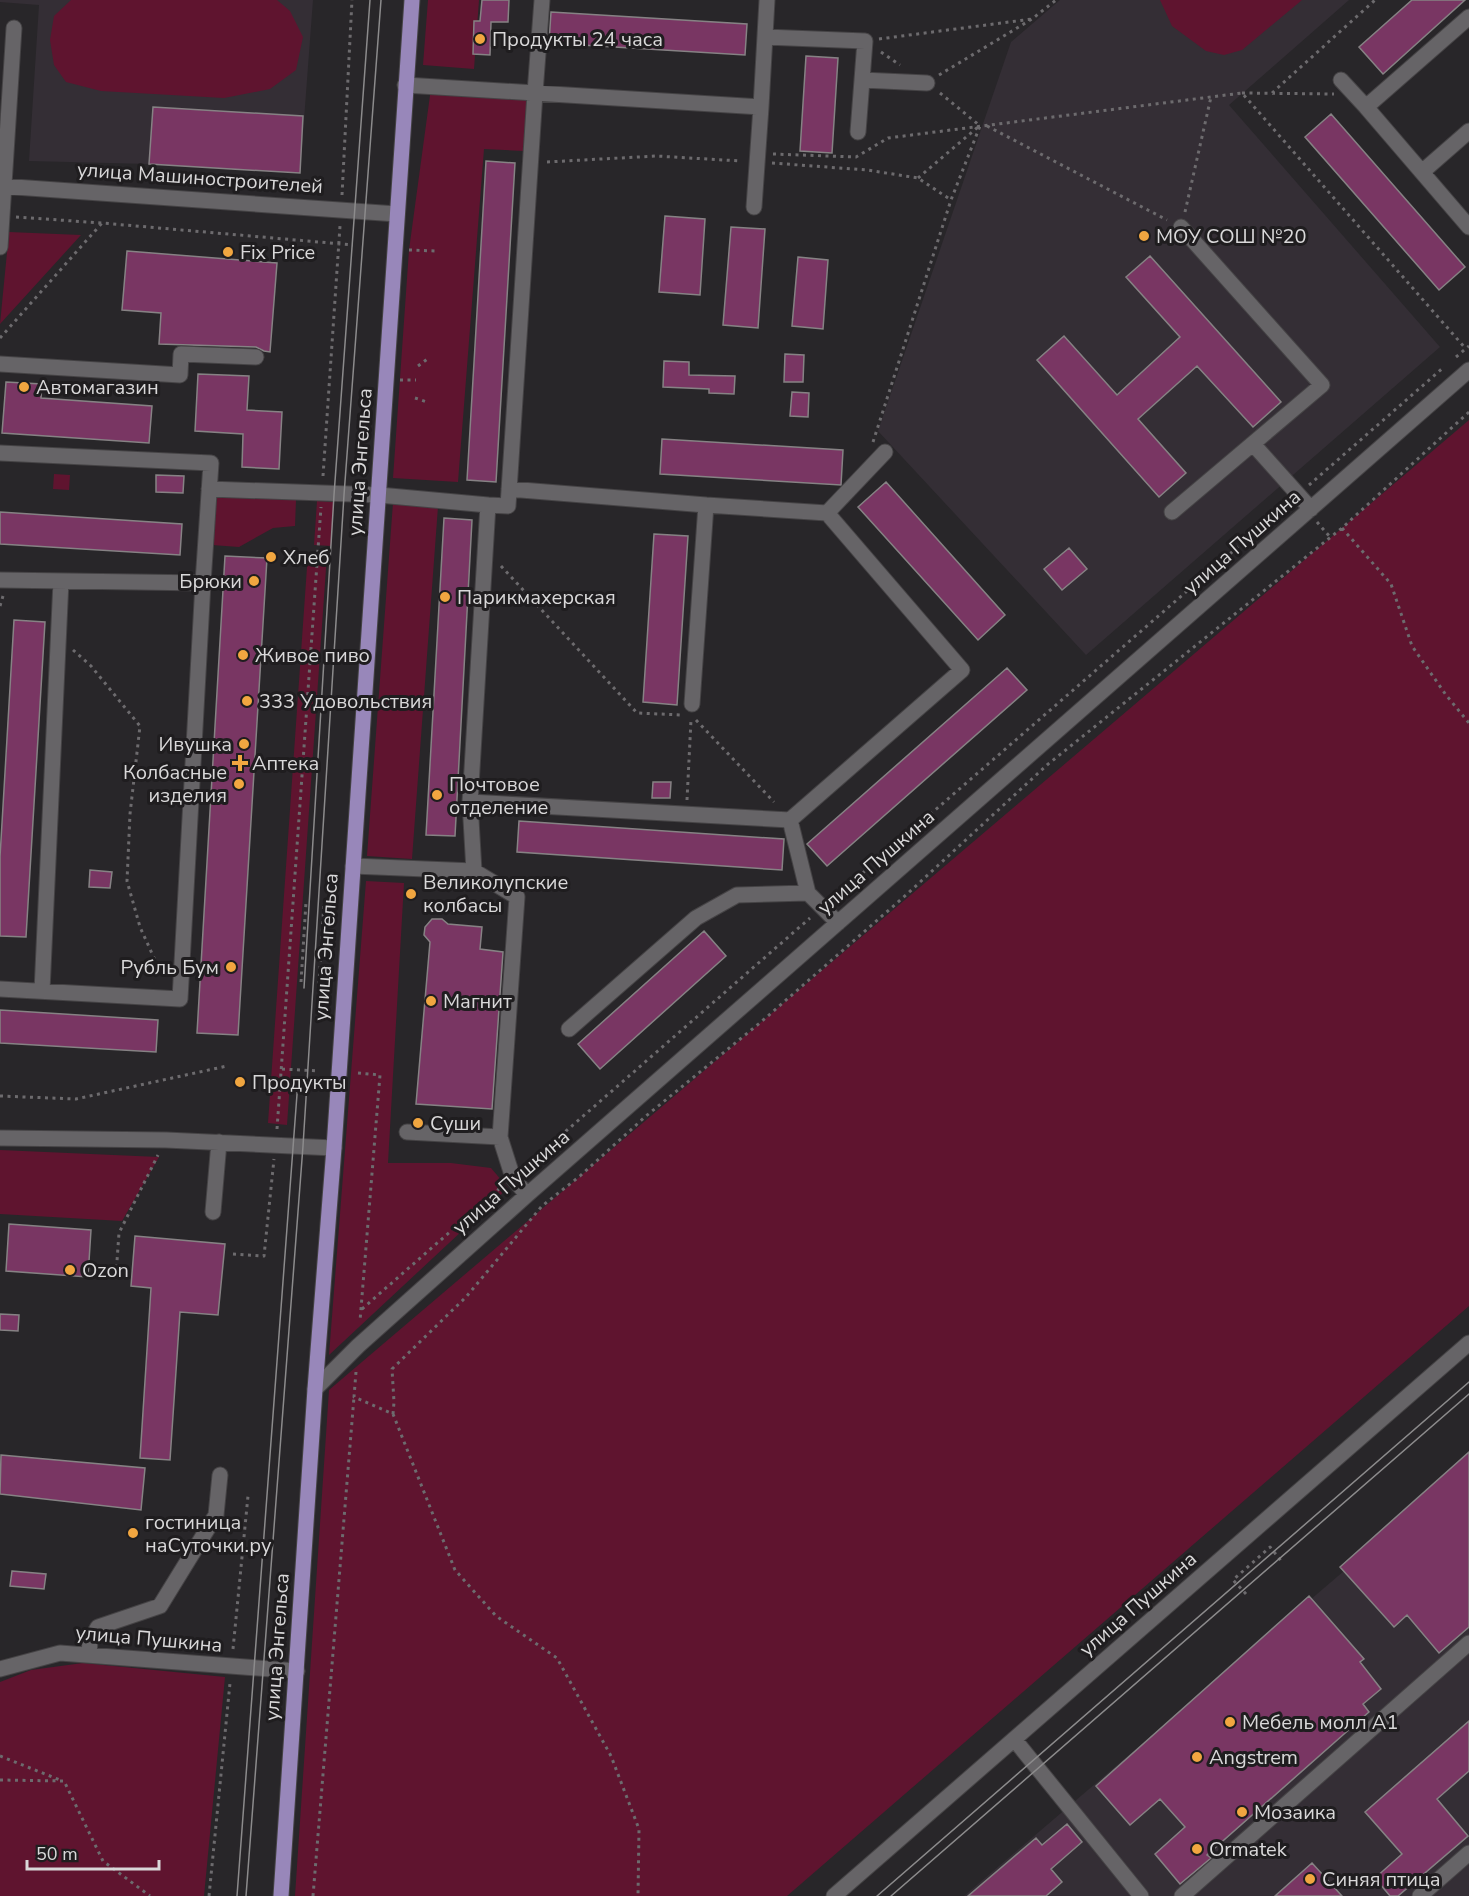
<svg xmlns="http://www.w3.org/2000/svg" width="1469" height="1896" font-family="'Nunito Sans',sans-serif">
  <rect width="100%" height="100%" fill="#282629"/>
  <!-- built -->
  <path fill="#342e35" d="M0,0H313L300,173L149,164L29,161L39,5L0,2Z
    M1060,0H1349L1229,105L1440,347L1086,655L878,431L1011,42Z
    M1469,1464V1896H964Z"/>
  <!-- green -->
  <path fill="#5f142f" d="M71,0H277L290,11L303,37L296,70L270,89L224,98L101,91L66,82L54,65L50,40L54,16Z
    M428,0H479L474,69L423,65Z
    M1160,0H1302L1242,50L1224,55L1206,51L1172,26Z
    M431,88L528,97L524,151L484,149L458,482L393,478L409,250Z
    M9,232L81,235L0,324Z
    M1469,420V1306L787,1896H295L329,1390Z
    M54,474L70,475L69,490L53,489Z
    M394,489L439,493L412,859L367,856Z
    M214,494L296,500L295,526L273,528L239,547L212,545Z
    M317,501L334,502L331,546L314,545Z
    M308,553L327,554L287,1125L268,1123Z
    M366,881L404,883L388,1163H451L491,1168L508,1188L329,1355Z
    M0,1150L159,1157L122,1221L0,1214Z
    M83,1663L225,1677L204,1896H0V1682L31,1670Z"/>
  <!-- building -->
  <path fill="#793663" stroke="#868284" stroke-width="1.5" d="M482,0H509L508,22H491L490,55L473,54L474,21H480Z
    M1412,0H1465L1383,74L1359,47Z
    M551,12L747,24L745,55L549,43Z
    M806,56L838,58L832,153L800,151Z
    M153,107L303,116L300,173L149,164Z
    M1331,114L1465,267L1439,290L1305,137Z
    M486,161L515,163L496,482L467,480Z
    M665,216L705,219L700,295L659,292Z
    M731,227L765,229L758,328L723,325Z
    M127,251L277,263L270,352L264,351L256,347L159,344L161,313L122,310Z
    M1150,256L1281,402L1253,427L1197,366L1138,419L1186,473L1159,497L1037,360L1064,336L1117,395L1180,337L1126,277Z
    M798,257L828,260L823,329L792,326Z
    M785,354L804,355L803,382H784Z
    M664,361L689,362V375L735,376L734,394L709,393V389L663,387Z
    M198,374L249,376L247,410L282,412L279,469L242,467L243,434L195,431Z
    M6,382L42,384L41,398L152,406L149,443L2,433Z
    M792,392L809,393L808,417L790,416Z
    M662,439L843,450L841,485L660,474Z
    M156,475L184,476L183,493L156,492Z
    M886,482L1005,615L978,640L858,507Z
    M0,512L182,524L180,555L0,544Z
    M444,518L472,520L455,836L426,835Z
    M654,534L688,536L677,705L643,702Z
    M1069,548L1087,569L1062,590L1044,569Z
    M225,556L267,558L238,1035L197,1033Z
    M14,620L45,622L26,937L0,936V857Z
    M1007,668L1027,690L827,866L807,844Z
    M653,782H671L670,798H652Z
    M519,821L784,839L782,870L517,852Z
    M90,870L112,872L110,888L89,887Z
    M432,919H442L448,924L482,927L480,949L503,952L492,1109L416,1104L430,942L424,935L425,927Z
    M704,931L726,956L600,1069L578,1044Z
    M0,1010L158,1020L156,1052L0,1043Z
    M9,1224L91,1230L88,1277L6,1271Z
    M135,1236L225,1244L218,1315L180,1312L170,1460L140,1458L151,1288L131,1286Z
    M0,1314L19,1315L18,1331L0,1330Z
    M1469,1452V1627L1439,1653L1407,1615L1394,1627L1340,1567Z
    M1,1455L145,1468L141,1510L0,1494Z
    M12,1571L46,1574L44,1589L10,1586Z
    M1309,1596L1364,1659L1360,1662L1381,1689L1363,1704L1369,1712L1207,1855L1211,1858L1180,1884L1155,1854L1185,1827L1160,1799L1130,1825L1096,1786Z
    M1469,1721V1771L1437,1799L1468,1836L1398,1896H1390L1375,1878L1402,1854L1365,1812Z
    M1067,1824L1082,1842L1051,1869L1062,1882L1046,1896H968L1036,1838L1042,1845Z
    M1312,1863L1342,1896H1275Z"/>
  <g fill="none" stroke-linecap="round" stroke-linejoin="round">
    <defs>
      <path id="minor" d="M1469,17L1366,107L1469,227
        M765,37L865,41L858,132
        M862,80L927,83
        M1341,80L1366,107
        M405,85L535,93L542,0
        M1422,172L1469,131
        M0,186L397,214
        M754,207L761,107
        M0,247L14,28
        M0,364L180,375L181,354L256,357
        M1253,444L1311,509
        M0,453L211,463L203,583L0,580
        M209,489L379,495L488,505
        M509,489L706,505
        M1172,512L1322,385L1181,227
        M827,513L885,452
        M470,802L790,820L962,670L827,513L706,505L692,704
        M790,820L808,893
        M353,866L474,871
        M0,989L180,999L203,583
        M42,991L61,581
        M569,1029L696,918L737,895L808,893L838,923
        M407,1132L500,1137
        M0,1138L166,1140L334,1148
        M527,1195L513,1178L500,1137L517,897L474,871L470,802L488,505L508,506L535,93L761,107L767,0
        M213,1212L219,1142
        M315,1389L358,1346L527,1195L1469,370
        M89,1654L90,1641L98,1627L160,1606L216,1515L220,1475
        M0,1669L60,1653L297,1671
        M1014,1739L1141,1896
        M834,1896L1469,1343
        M1182,1896L1469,1643
        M1420,1896L1469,1853"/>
      <path id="major" d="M281,1896L315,1389L334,1148L412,0"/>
    </defs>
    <!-- minor casing -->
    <use href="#minor" stroke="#454345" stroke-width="17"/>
    <!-- major casing -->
    <use href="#major" stroke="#454345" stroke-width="17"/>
    <!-- path -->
    <path stroke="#6d6b6e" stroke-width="3" stroke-dasharray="3 4.5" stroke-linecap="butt" d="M879,39L1032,19
      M881,52L900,65
      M939,75L1032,19L1056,0
      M940,93L979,125
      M1242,93L1334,94
      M1272,93L1375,0
      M987,126L1167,220
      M773,154L856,157L888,138L1242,93L1466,349
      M547,162L656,156L741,161
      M772,163L867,170L918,178L951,200
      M918,178L978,127
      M342,195L352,0
      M1185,212L1211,97
      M16,217L102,223L353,245
      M409,250L437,251
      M0,338L102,223
      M1456,357L1469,346
      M418,366L430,357
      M400,380H416
      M415,398L427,402
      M873,442L951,200L980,126
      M323,476L340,226
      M1309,485L1444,367
      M1317,522L1330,537
      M1342,528L1391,584L1412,646L1446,695L1469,723
      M501,566L637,713L682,715
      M0,606L3,596
      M73,650L91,666L140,726L130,814L127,881L140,927L160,971
      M696,720L774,802
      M687,800L691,720
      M834,898L1286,505
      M301,982L306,902
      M319,984L324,903
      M282,1069L319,1071
      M358,1073L380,1075L360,1321
      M0,1096L76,1099L227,1066
      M277,1129L321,507
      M526,1166L810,918
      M233,1254L264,1256L274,1159
      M116,1275L119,1233L158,1155
      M362,1309L500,1188
      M356,1372L354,1397L393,1414L455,1570L496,1616L557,1658L611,1756L639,1829L638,1896
      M393,1414L394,1402L392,1369L466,1297L542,1206L580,1176L646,1116L761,1022L906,895L1047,765L1342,528L1469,412
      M1246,1594L1233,1580L1270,1547L1282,1562
      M233,1649L248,1496
      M0,1756L60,1780
      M0,1780L64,1781L103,1861L150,1896
      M209,1896L230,1683
      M313,1896L354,1397"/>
    <!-- minor -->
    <use href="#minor" stroke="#666467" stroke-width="15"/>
    <!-- major -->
    <use href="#major" stroke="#9887ba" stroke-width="15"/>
    <!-- tram -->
    <path stroke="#8c8b8c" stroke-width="1.5" d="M304,988L334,495L370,0
      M237,1896L298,1081
      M246,1896L303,1146L344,495L381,0
      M877,1896L1469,1382
      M891,1896L1469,1394"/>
  </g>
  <!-- markers -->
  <g fill="#f1a640" stroke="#1f1d1f" stroke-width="2">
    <circle cx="480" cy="39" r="6"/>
    <circle cx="1144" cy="236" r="6"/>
    <circle cx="228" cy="252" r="6"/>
    <circle cx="24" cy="387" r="6"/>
    <circle cx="271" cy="557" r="6"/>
    <circle cx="254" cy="581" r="6"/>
    <circle cx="445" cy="597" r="6"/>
    <circle cx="243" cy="655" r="6"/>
    <circle cx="247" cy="701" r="6"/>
    <circle cx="244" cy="744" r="6"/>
    <path d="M237 754h6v6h6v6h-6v6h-6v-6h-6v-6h6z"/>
    <circle cx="239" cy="784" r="6"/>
    <circle cx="437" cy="795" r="6"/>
    <circle cx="411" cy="894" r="6"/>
    <circle cx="231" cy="967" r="6"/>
    <circle cx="431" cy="1001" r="6"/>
    <circle cx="240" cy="1082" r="6"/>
    <circle cx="418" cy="1123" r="6"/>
    <circle cx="70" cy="1270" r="6"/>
    <circle cx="133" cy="1533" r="6"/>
    <circle cx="1230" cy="1722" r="6"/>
    <circle cx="1197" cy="1757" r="6"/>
    <circle cx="1242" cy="1812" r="6"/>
    <circle cx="1197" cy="1849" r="6"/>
    <circle cx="1310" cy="1879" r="6"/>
  </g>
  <g text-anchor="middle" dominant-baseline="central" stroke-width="6" stroke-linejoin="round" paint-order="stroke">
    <!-- poi labels -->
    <g font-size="20" fill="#d9d8d9" stroke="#1f1d1f" text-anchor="start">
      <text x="492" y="39">Продукты 24 часа</text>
      <text x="1156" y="236">МОУ СОШ №20</text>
      <text x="240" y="252">Fix Price</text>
      <text x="36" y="387">Автомагазин</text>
      <text x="283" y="557">Хлеб</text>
      <text x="242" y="581" text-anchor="end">Брюки</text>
      <text x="457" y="597">Парикмахерская</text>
      <text x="255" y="655">Живое пиво</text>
      <text x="259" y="701">333 Удовольствия</text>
      <text x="232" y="744" text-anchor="end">Ивушка</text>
      <text x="252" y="763">Аптека</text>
      <text x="227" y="772" text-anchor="end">Колбасные<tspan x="227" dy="23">изделия</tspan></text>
      <text x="449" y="784">Почтовое<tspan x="449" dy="23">отделение</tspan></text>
      <text x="423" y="882">Великолупские<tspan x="423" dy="23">колбасы</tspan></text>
      <text x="219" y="967" text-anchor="end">Рубль Бум</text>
      <text x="443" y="1001">Магнит</text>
      <text x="252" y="1082">Продукты</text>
      <text x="430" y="1123">Суши</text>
      <text x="82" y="1270">Ozon</text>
      <text x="145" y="1522">гостиница<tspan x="145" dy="23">наСуточки.ру</tspan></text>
      <text x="1242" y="1722">Мебель молл А1</text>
      <text x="1209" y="1757">Angstrem</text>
      <text x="1254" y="1812">Мозаика</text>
      <text x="1209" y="1849">Ormatek</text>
      <text x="1322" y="1879">Синяя птица</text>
    </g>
    <!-- street labels -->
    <g font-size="20" fill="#d9d8d9" stroke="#1f1d1f">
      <text transform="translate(200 178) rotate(4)">улица Машиностроителей</text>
      <text transform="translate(360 462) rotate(-86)">улица Энгельса</text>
      <text transform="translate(1242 542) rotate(-41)">улица Пушкина</text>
      <text transform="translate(876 862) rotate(-41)">улица Пушкина</text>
      <text transform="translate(326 947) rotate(-86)">улица Энгельса</text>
      <text transform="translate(511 1182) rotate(-41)">улица Пушкина</text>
      <text transform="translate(1138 1604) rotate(-41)">улица Пушкина</text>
      <text transform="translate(149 1639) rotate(5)">улица Пушкина</text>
      <text transform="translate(277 1647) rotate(-86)">улица Энгельса</text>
    </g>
  </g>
  <!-- scale -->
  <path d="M27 1860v9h132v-9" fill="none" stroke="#d9d8d9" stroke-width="3"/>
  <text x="36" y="1860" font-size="18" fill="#d9d8d9" stroke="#1f1d1f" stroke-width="4.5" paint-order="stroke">50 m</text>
</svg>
